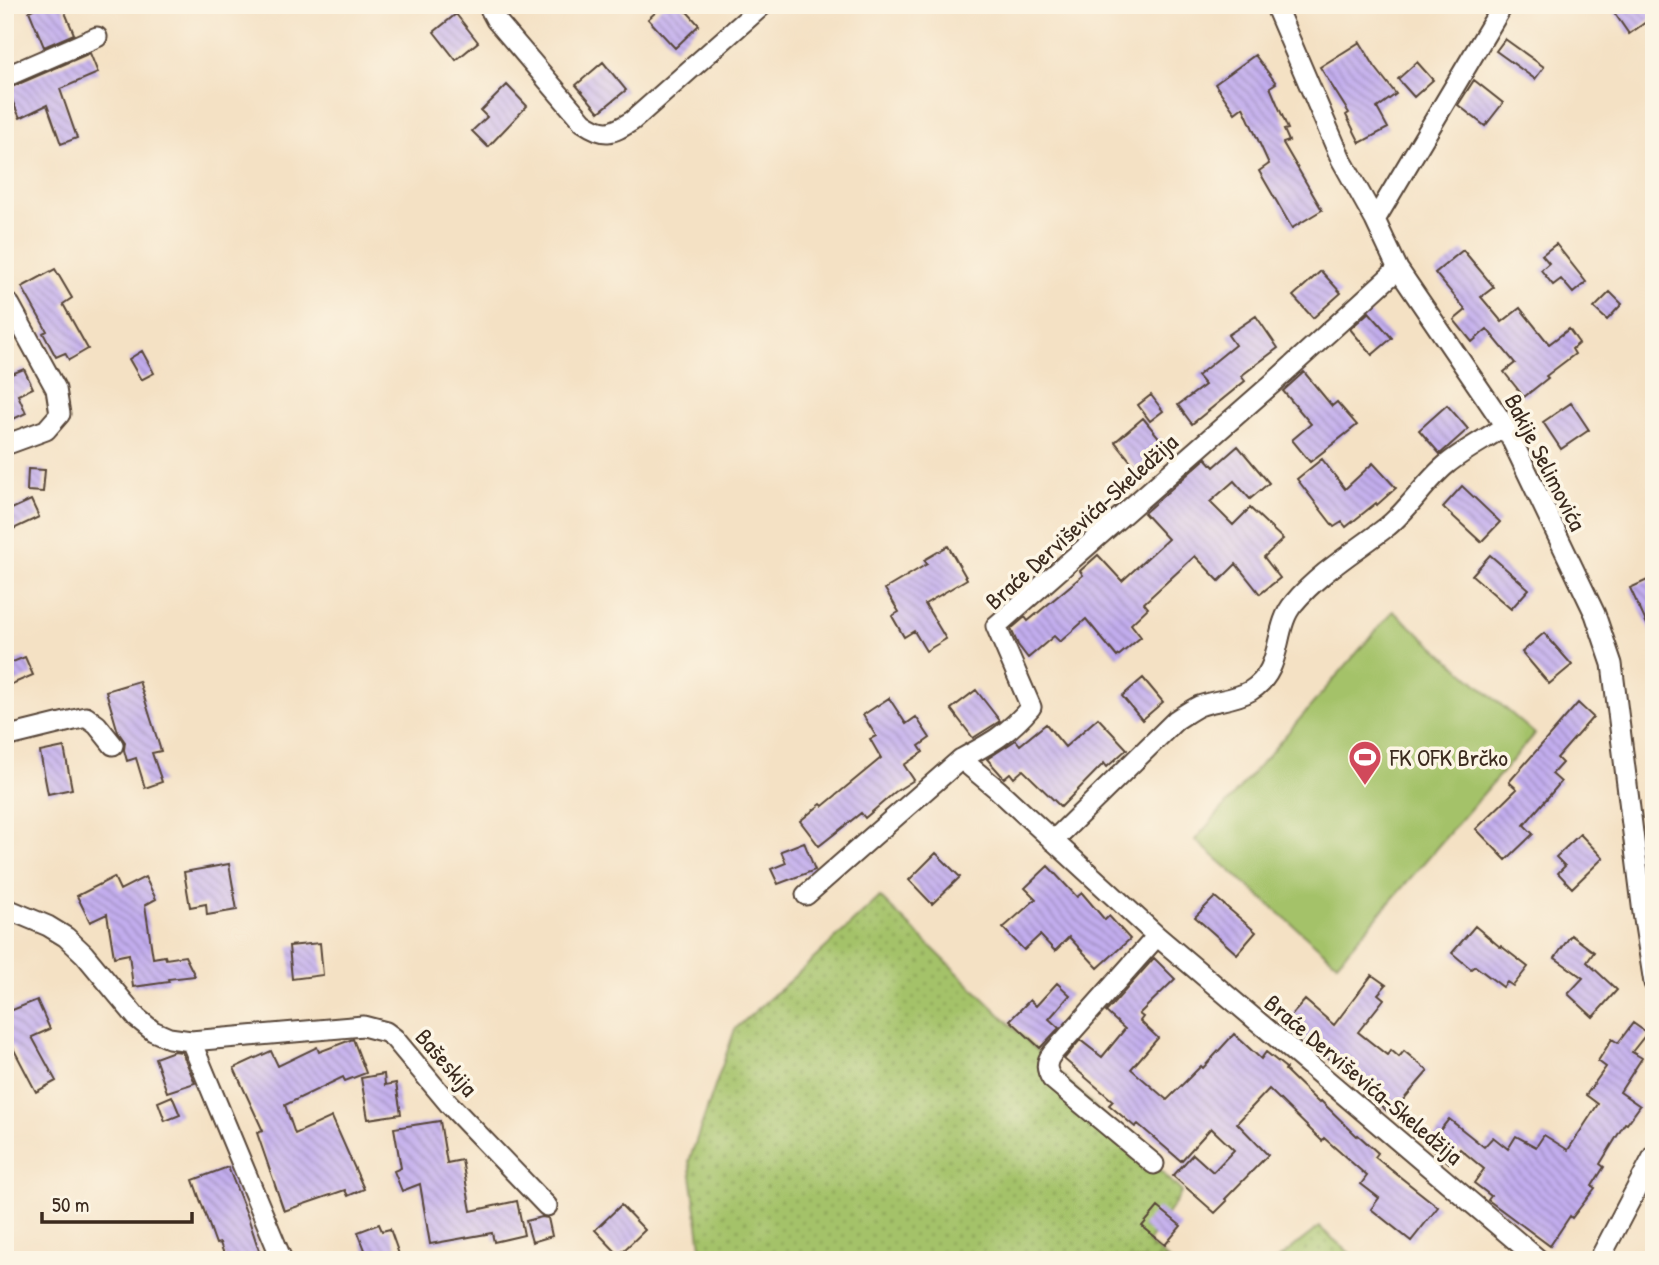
<svg xmlns="http://www.w3.org/2000/svg" width="1659" height="1265" font-family="'Patrick Hand',sans-serif">
  <defs>
    <pattern id="grass-dots" width="8" height="8" patternUnits="userSpaceOnUse" patternTransform="scale(1.75)"><rect width="8" height="8" fill="#a4c269"/><path d="M2 2h.1M6 6h.1" fill="none" stroke="#879e56" stroke-width="1.8" stroke-linecap="round"/></pattern>
    <pattern id="building-back-hatch" width="6" height="6" patternUnits="userSpaceOnUse" patternTransform="scale(1.75)"><rect width="6" height="6" fill="#c2adee"/><path d="M-1 5l2 2M0 0l6 6M5-1l2 2" fill="none" stroke="#9f8dc0"/></pattern>
  </defs>
  <rect width="100%" height="100%" fill="#fcf5e5"/>
  <filter id="ink" filterUnits="userSpaceOnUse"><feTurbulence type="fractalNoise" baseFrequency=".0143" numOctaves="2"/><feDisplacementMap in="SourceGraphic" scale="14" xChannelSelector="R" yChannelSelector="G"/><feConvolveMatrix kernelMatrix="1 2 1 2 8 2 1 2 1" color-interpolation-filters="sRGB"/></filter>
  <filter id="wash" filterUnits="userSpaceOnUse"><feTurbulence type="fractalNoise" baseFrequency=".00686" numOctaves="4" result="noise"/><feDisplacementMap in="SourceGraphic" scale="28" xChannelSelector="R" yChannelSelector="G"/><feGaussianBlur stdDeviation="1.57" result="paint"/><feColorMatrix in="noise" values="0 0 0 0 0 0 0 0 0 0 0 0 0 0 0 0 0 1.4 0 .05"/><feComposite in="paint" operator="in"/></filter>
  <g filter="url(#wash)">
    <rect width="100%" height="100%" fill="#f4e1c4"/>
    <!-- grass -->
    <path fill="url(#grass-dots)" stroke="#707644" stroke-width="2" d="M880,897L1182,1192L1148,1243L1169,1260H703L689,1161L735,1029L805,967Z
      M1319,1227L1358,1260H1277Z"/>
    <!-- pitch -->
    <path fill="#a4c269" stroke="#707644" stroke-width="2" d="M1393,611L1535,734L1337,963L1195,840Z"/>
    <g id="blocks">
      <!-- building -->
      <path fill="url(#building-back-hatch)" d="M41,5H62L74,34L44,47L29,11Z
        M664,5H681L699,25L675,48L648,19Z
        M1609,5H1644L1653,17L1629,34Z
        M456,14L478,42L456,60L434,32Z
        M1505,39L1544,67L1535,79L1496,51Z
        M1360,42L1375,67L1396,94L1377,108L1388,128L1360,143L1346,115L1349,113L1320,67Z
        M90,53L98,73L60,89L77,138L61,144L47,105L20,118L7,89Z
        M1255,55L1276,83L1270,87L1288,129L1284,130L1289,141L1283,143L1322,210L1292,228L1259,171L1269,164L1243,107L1235,113L1215,84Z
        M603,62L626,90L599,112L576,85Z
        M1417,62L1433,80L1414,97L1398,79Z
        M1474,80L1503,103L1485,126L1458,105Z
        M507,85L527,106L488,147L472,131L487,117L481,111Z
        M1556,244L1586,282L1573,293L1561,279L1553,285L1541,270L1549,263L1542,255Z
        M1463,250L1494,287L1481,297L1502,322L1520,308L1549,344L1569,329L1579,343L1572,349L1575,354L1546,376L1548,378L1524,397L1504,372L1515,363L1487,329L1472,342L1454,320L1466,310L1435,273Z
        M55,269L72,298L63,304L88,349L69,360L65,353L56,357L43,333L47,331L22,287Z
        M1321,271L1341,293L1313,318L1293,296Z
        M1610,292L1622,304L1607,320L1594,308Z
        M1369,312L1392,338L1372,355L1350,329Z
        M1256,316L1278,348L1241,376L1245,381L1192,424L1178,405L1205,385L1197,376L1235,345L1228,335Z
        M142,351L154,373L141,380L129,359Z
        M5,366L9,375L24,369L33,388L18,395L26,413L5,423Z
        M1304,372L1332,406L1337,402L1357,425L1310,462L1292,440L1311,424L1283,391Z
        M1151,395L1163,411L1150,421L1138,405Z
        M1571,403L1589,430L1561,449L1543,422Z
        M1447,405L1468,429L1440,454L1419,430Z
        M1143,418L1170,451L1141,474L1115,442Z
        M1238,446L1269,483L1250,499L1234,481L1210,502L1233,525L1250,508L1283,539L1264,557L1280,578L1260,594L1236,564L1219,581L1195,556L1144,603L1148,608L1131,624L1141,637L1117,657L1086,619L1060,642L1054,636L1028,658L1018,645L1011,629L1025,617L1028,621L1083,575L1080,571L1098,555L1122,581L1168,539L1144,513L1206,458L1214,467Z
        M1322,459L1345,489L1373,463L1396,488L1377,505L1376,503L1346,527L1342,522L1334,527L1297,479Z
        M28,469L45,470L43,492L27,491Z
        M1462,486L1500,522L1481,542L1443,507Z
        M31,500L39,517L5,533V512Z
        M948,546L967,579L925,604L946,639L926,651L914,631L904,637L892,616L899,612L885,589L927,564L924,560Z
        M1490,555L1529,589L1511,609L1472,575Z
        M1654,577V639L1630,588Z
        M1544,633L1572,665L1549,684L1522,652Z
        M25,657L33,675L5,687V665Z
        M1143,678L1163,702L1142,720L1122,696Z
        M139,681L161,751L152,753L162,782L145,788L136,758L127,761L124,750L125,742L118,732L106,691Z
        M976,690L1000,721L973,738L951,709Z
        M889,698L906,724L916,717L930,738L919,746L923,752L904,765L914,780L895,792L865,818L861,813L819,846L800,821L821,804L823,806L881,758L870,739L876,736L863,715Z
        M1578,703L1593,717L1557,758L1562,763L1552,774L1561,782L1524,825L1533,834L1506,860L1476,829L1517,789L1509,782Z
        M1098,718L1127,749L1107,767L1104,763L1061,807L1023,770L1014,778L1010,773L1004,778L987,759L1016,740L1020,745L1046,724L1065,747Z
        M64,747L72,789L48,794L40,752Z
        M1580,834L1603,858L1572,888L1558,873L1565,866L1556,857Z
        M804,842L815,870L778,884L771,869L786,863L781,851Z
        M936,853L960,877L932,904L909,880Z
        M229,864L237,910L207,915L206,904L190,907L184,872Z
        M1048,866L1077,897L1082,893L1105,920L1109,916L1130,939L1098,968L1069,937L1055,951L1040,935L1024,950L1003,928L1036,899L1025,888Z
        M114,877L120,890L145,877L156,899L145,905L153,958L165,956L166,959L185,956L195,976L168,979L169,982L133,987L129,954L114,957L107,914L90,922L77,896Z
        M1215,897L1256,932L1237,954L1195,917Z
        M1475,926L1500,947L1501,946L1528,967L1513,986L1507,982L1503,987L1475,966L1471,969L1452,953Z
        M1571,935L1594,952L1587,962L1617,990L1593,1017L1568,994L1583,978L1555,958Z
        M320,943L323,975L292,979L289,946Z
        M1154,958L1175,979L1139,1014L1143,1017L1140,1021L1158,1038L1131,1069L1167,1100L1201,1066L1203,1068L1234,1034L1261,1059L1266,1052L1286,1068L1285,1070L1319,1103L1321,1101L1357,1136L1358,1135L1378,1153L1375,1157L1438,1207L1411,1241L1371,1209L1379,1198L1361,1184L1367,1176L1324,1138L1322,1141L1269,1089L1237,1123L1268,1155L1225,1199L1227,1201L1215,1213L1173,1176L1193,1154L1213,1172L1234,1150L1211,1128L1181,1161L1138,1124L1135,1127L1109,1105L1113,1101L1064,1059L1080,1040L1102,1057L1125,1029L1106,1012Z
        M1372,975L1386,985L1378,994L1384,999L1358,1032L1387,1055L1391,1050L1399,1057L1404,1051L1428,1071L1397,1107L1393,1103L1387,1111L1364,1091L1366,1088L1317,1050L1315,1051L1284,1024L1305,1000L1334,1025Z
        M1057,983L1070,995L1049,1019L1059,1028L1040,1048L1010,1020L1030,1000L1036,1006Z
        M37,1000L50,1029L32,1037L56,1081L36,1092L12,1046L5,1049V1013Z
        M1633,1023L1647,1033L1632,1052L1642,1058L1620,1092L1640,1106L1627,1124L1625,1123L1600,1164L1604,1167L1592,1186L1595,1188L1572,1218L1570,1216L1550,1246L1488,1200L1491,1196L1474,1183L1484,1169L1460,1149L1449,1163L1428,1145L1449,1119L1484,1147L1493,1137L1508,1149L1516,1136L1536,1147L1544,1135L1568,1150L1598,1104L1586,1095L1606,1067L1598,1061L1612,1039L1618,1043Z
        M353,1039L366,1073L345,1081L343,1077L285,1105L295,1134L332,1117L364,1189L348,1196L345,1190L284,1211L257,1133L263,1131L234,1068L271,1051L278,1066L317,1047L319,1052Z
        M174,1051L182,1052L195,1083L167,1092L155,1058Z
        M384,1074L385,1085L396,1083L401,1114L368,1119L361,1078Z
        M172,1096L180,1115L165,1121L158,1102Z
        M440,1121L447,1163L462,1160L471,1211L517,1201L524,1235L494,1242L492,1233L430,1244L420,1184L402,1191L394,1171L401,1168L394,1128Z
        M228,1167L248,1217L262,1260H226L220,1243L216,1244L193,1180Z
        M621,1205L645,1230L619,1255L595,1230Z
        M1158,1207L1181,1226L1165,1245L1142,1226Z
        M542,1217L548,1218L552,1236L532,1242L526,1221Z
        M379,1224L382,1231L390,1229L401,1260H369L358,1232Z"/>
    </g>
  </g>
  <g filter="url(#ink)">
    <use href="#blocks" fill-opacity="0" stroke="#574537" stroke-width="2"/>
    <g fill="none" stroke-linecap="round" stroke-linejoin="round">
      <defs>
        <path id="street" d="M488,5L496,20L583,122C605,137 611,134 632,121L763,5
          M1275,5L1341,159L1375,220L1398,269L1505,426L1595,614L1612,664L1643,913L1654,983
          M5,77L97,37
          M1375,220L1503,5
          M1398,269L1273,383L996,626L1031,707C1008,734 991,743 961,759L997,789L1157,936L1539,1260
          M5,445L46,430L60,414L56,389L10,305
          M5,737L86,717L97,725L113,745
          M1053,841L1176,720C1184,715 1191,710 1199,706C1215,700 1235,700 1250,691C1285,670 1272,628 1294,603C1320,572 1356,551 1388,526C1410,508 1425,482 1447,464C1464,450 1486,439 1505,426
          M806,895L961,759
          M5,908L48,926L66,937L84,954L137,1018L153,1031L169,1038L191,1041L363,1026L386,1032L394,1038L449,1104L547,1206
          M191,1041L282,1260
          M1154,1164L1052,1079C1046,1070 1045,1063 1052,1054L1157,936
          M1599,1260L1654,1155"/>
      </defs>
      <!-- street casing -->
      <use href="#street" stroke="#574537" stroke-width="23"/>
      <!-- street -->
      <use href="#street" stroke="#fff" stroke-width="19"/>
    </g>
  </g>
  <!-- icons -->
  <defs>
    <symbol id="stadium-pin" viewBox="-11 -11 22 30"><path d="M0 17L-7.5 6A9.5 9.5 0 1 1 7.5 6Z" fill="#d1495b" stroke="#fcf5e5"/><path d="M0-5a6.5 5 0 1 0 0 10a6.5 5 0 1 0 0-10ZM-3.5-1.8h7v3.6h-7Z" fill="#fff"/></symbol>
  </defs>
  <g fill-rule="evenodd">
    <use href="#stadium-pin" x="1346" y="738" width="38" height="52"/>
  </g>
  <g text-anchor="middle" dominant-baseline="central" stroke-width="7" stroke-linejoin="round" paint-order="stroke">
    <!-- street labels -->
    <g font-size="24" fill="#3b2a1e" stroke="#fcf5e5">
      <text transform="translate(1546 462) rotate(63)">Bakije Selimovića</text>
      <text transform="translate(1081 521) rotate(-42)">Braće Derviševića-Skeledžija</text>
      <text transform="translate(447 1062) rotate(49)">Bašeskija</text>
      <text transform="translate(1364 1079) rotate(40)">Braće Derviševića-Skeledžija</text>
    </g>
    <!-- poi labels -->
    <g font-size="24" fill="#3b2a1e" stroke="#fcf5e5" text-anchor="start">
      <text x="1390" y="757">FK OFK Brčko</text>
    </g>
  </g>
  <!-- margin -->
  <rect width="1659" height="1265" fill="none" stroke="#fcf5e5" stroke-width="28"/>
  <!-- scale -->
  <path d="M42 1212v10h150v-10" fill="none" stroke="#3b2a1e" stroke-width="3.5"/>
  <text x="52" y="1212" font-size="21" fill="#3b2a1e" stroke="#fcf5e5" stroke-width="5" paint-order="stroke">50 m</text>
</svg>
